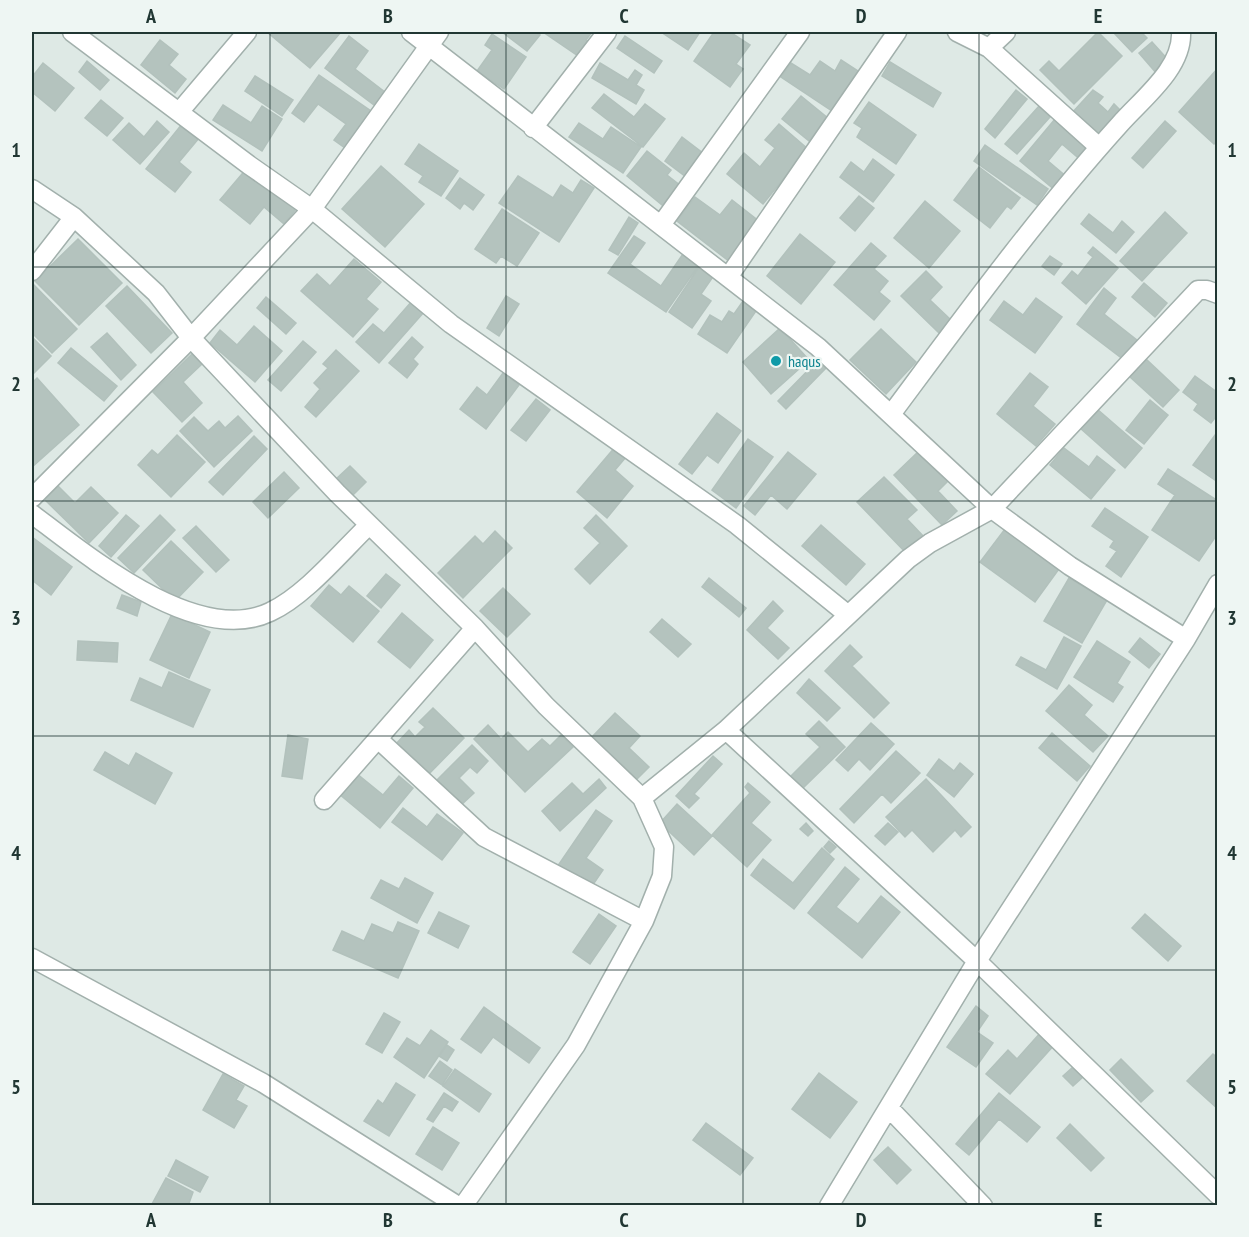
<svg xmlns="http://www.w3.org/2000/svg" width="1249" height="1237" font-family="'PT Sans Narrow',sans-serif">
  <rect width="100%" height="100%" fill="#dee9e5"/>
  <!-- building -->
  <path fill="#b4c3be" stroke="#b2c1bc" stroke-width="1.5" d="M267,32H341L310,68Z
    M502,32H535L540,35L527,51Z
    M543,32H592L586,40L595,46L584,60Z
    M661,32H700L688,50Z
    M714,32H730L750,45L736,64L743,69L730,87L694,61Z
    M1098,32L1122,56L1074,104L1040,70L1049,61L1059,71Z
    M1113,32H1141L1147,38L1132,52Z
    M492,34L526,57L504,89L477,71L492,50L485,45Z
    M349,36L368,51L355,69L385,92L374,105L325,68Z
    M625,36L662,61L654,73L617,48Z
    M160,40L178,54L169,65L186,79L175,93L141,65Z
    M1152,42L1170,62L1157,74L1139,53Z
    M841,60L858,71L832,111L781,77L791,63L810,75L820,61L835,71Z
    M87,61L109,80L100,90L79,72Z
    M890,62L941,93L933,107L882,76Z
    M43,63L74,88L55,111L32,92V77Z
    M600,63L628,80L635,70L642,75L636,85L644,90L636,104L592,78Z
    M1218,68V140L1214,144L1179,112Z
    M319,75L371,111L345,148L334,140L346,124L318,104L304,122L292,113Z
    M255,76L293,100L282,116L245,91Z
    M1016,90L1027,99L995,138L985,129Z
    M1093,90L1103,97L1098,103L1108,112L1114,104L1122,112L1098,139L1071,114Z
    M604,94L634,117L645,104L665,119L643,147L592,108Z
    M801,96L828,118L809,141L782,119Z
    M101,100L123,118L107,136L85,118Z
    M869,102L916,135L896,164L857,137L862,128L854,123Z
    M223,105L251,123L262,106L282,119L262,151L213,120Z
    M1039,106L1050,117L1017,154L1005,144Z
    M1055,119L1093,151L1083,162L1062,144L1048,161L1067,177L1056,191L1020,161Z
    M157,121L169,132L140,164L113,140L129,123L144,137Z
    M1165,121L1176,131L1143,168L1132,158Z
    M579,123L603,139L611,127L641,147L623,173L569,137Z
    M182,124L199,138L179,162L191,172L175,192L146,169Z
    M779,124L808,149L763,204L727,174L744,153L760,167L775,148L765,140Z
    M682,137L708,157L690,180L665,161Z
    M419,144L458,171L441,196L419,182L423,176L405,164Z
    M985,145L1048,189L1037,205L974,161Z
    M647,151L671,170L667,175L685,189L668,210L627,176Z
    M873,159L894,175L873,202L840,177L851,162L864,172Z
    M381,166L424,204L385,247L342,209Z
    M979,167L1020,198L1011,209L1007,206L990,228L954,200Z
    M247,168L296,209L284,224L264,207L250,224L220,200Z
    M518,176L553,198L561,185L573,193L581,180L594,188L559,242L499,203Z
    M460,178L484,195L473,210L464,203L460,209L446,198Z
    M859,196L874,208L855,231L840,218Z
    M695,197L720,215L732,200L760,222L730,262L677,221Z
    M925,201L960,231L929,268L894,238Z
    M502,209L539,233L517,266L501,256L496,263L475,249Z
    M1165,212L1187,233L1142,281L1120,261Z
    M1089,214L1113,233L1122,221L1134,232L1116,253L1081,224Z
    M629,217L638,223L618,255L609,250Z
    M800,234L835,262L801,304L767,276Z
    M634,236L645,243L630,264L661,286L685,251L701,262L666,312L608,273Z
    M78,239L122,283L79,325L35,281Z
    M871,243L886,256L874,269L888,281L879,292L890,301L874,320L834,285Z
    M1093,247L1118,268L1086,304L1062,283L1072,271L1078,276L1093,257L1088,253Z
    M1050,256L1062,264L1054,275L1042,266Z
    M354,259L381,282L366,299L378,309L353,337L301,291L317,274L330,286Z
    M703,261L717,271L701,294L711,301L692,328L669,312Z
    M926,271L942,287L930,300L951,320L939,333L901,296Z
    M1144,283L1167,303L1155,317L1132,297Z
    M33,284L77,329L52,353L32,333Z
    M127,286L172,333L151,353L106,306Z
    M1104,288L1116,298L1104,314L1138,341L1124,360L1077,324Z
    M506,296L519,304L499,336L487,328Z
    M266,297L296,323L286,334L257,308Z
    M1036,298L1062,317L1035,353L990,320L1004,301L1023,315Z
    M412,301L424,312L379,363L356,342L373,324L384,333Z
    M743,301L756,311L727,353L698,334L710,315L722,322L729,311L734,314Z
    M254,326L282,351L255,382L210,343L220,330L237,345Z
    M780,328L809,360L771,394L743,362Z
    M881,329L916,362L886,394L850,360Z
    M107,333L136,365L121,380L91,347Z
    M32,337L51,356L32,375Z
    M412,337L423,347L413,359L418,364L407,378L389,363Z
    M303,341L316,352L281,391L268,380Z
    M71,348L117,386L104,401L58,363Z
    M336,350L359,371L316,417L305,407L320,389L314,383L328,368L323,364Z
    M192,354L202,364L183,382L202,403L182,422L153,392Z
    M820,358L828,366L786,409L778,401Z
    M1146,359L1179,390L1163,407L1130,377Z
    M503,373L519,385L486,429L460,409L477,387L487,395Z
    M1030,373L1048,387L1033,406L1055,424L1036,446L997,414Z
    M1195,376L1218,393V414L1211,423L1194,410L1198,404L1183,392Z
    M37,378L79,425L32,467V383Z
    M536,399L550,410L526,441L511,430Z
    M1150,400L1168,415L1144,444L1126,430Z
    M1097,409L1142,448L1125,468L1080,428Z
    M717,413L741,431L718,463L707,455L692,474L679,464Z
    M238,416L252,431L214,467L180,431L194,417L208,431L219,421L225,428Z
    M1218,431V482L1193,465Z
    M177,435L205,462L171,497L138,465L152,450L158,455Z
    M254,436L267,449L223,495L209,482Z
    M748,439L773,457L736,508L712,490Z
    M615,447L626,457L615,470L633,486L607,518L577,492Z
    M1064,448L1089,467L1097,456L1115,470L1091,499L1050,465Z
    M921,449L950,479L938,491L957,511L942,525L894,475Z
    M788,452L816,474L787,509L771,495L755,515L744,506Z
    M350,466L366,482L352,496L336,479Z
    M1168,469L1218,501V533L1199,561L1152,530L1175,495L1158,484Z
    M284,472L299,488L268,518L253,502Z
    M884,477L917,510L907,519L925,538L908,555L857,502Z
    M55,483L75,503L91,487L118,513L89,543L42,497Z
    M1105,508L1148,537L1121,577L1106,566L1117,551L1110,547L1114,541L1092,526Z
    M126,515L139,526L111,557L99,546Z
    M160,515L175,530L134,573L118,558Z
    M596,515L627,546L590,584L575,569L600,543L584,528Z
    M821,525L865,564L846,585L802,546Z
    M196,526L229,560L216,572L183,538Z
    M1005,529L1059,569L1035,602L980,562Z
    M495,531L512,548L463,598L438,573L475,536L483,544Z
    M32,537L72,567L51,595L32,580L34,555Z
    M171,541L203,572L175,601L143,570Z
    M386,574L400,585L381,608L367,596Z
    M709,578L746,608L739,617L702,587Z
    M1069,578L1107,600L1082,643L1044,621Z
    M329,585L341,595L349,586L379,611L353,642L311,606Z
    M503,588L530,614L507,637L480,611Z
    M122,595L141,602L137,616L117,608Z
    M773,601L783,611L767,628L789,648L778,659L747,630Z
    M402,613L433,640L410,668L378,642Z
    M172,614L210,632L189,678L150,660Z
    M662,619L691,644L678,657L650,632Z
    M1064,637L1081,646L1057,689L1016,665L1021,657L1046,670Z
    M1140,638L1160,654L1149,668L1129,652Z
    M78,641L118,643L117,662L77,660Z
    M1097,641L1130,662L1117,683L1123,687L1113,702L1074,677Z
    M850,645L862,657L852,666L889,703L874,718L825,671Z
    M169,672L210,690L193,727L131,700L140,678L162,688Z
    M809,679L840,708L827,721L797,693Z
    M1069,685L1092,705L1084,715L1108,736L1093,752L1046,711Z
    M433,708L464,738L426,777L394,746L409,730L415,737L425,727L419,722Z
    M615,713L640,736L629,748L649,767L637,779L592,737Z
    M819,721L845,747L801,790L789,778L820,747L806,734Z
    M871,723L894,744L870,770L859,759L848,771L836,760Z
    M488,725L501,739L508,732L528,752L542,739L550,746L561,735L573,747L525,792L474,739Z
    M1052,733L1090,766L1077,781L1039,748Z
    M288,735L308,739L302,779L282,776Z
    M472,745L488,761L477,773L470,767L459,778L474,793L459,807L434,783Z
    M896,751L920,773L891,803L882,794L854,823L840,809Z
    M105,752L129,766L136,753L172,773L155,804L94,770Z
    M713,756L722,764L694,794L699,798L689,808L676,796Z
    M939,759L954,771L960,763L973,774L954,797L927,775Z
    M356,773L383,795L399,776L413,788L380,828L339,794Z
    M599,779L606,788L560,831L542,811L572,783L583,794Z
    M926,779L971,827L961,837L955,830L933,852L912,830L905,837L886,817Z
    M748,783L770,802L751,823L771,840L747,867L712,835L750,793L745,787Z
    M677,804L712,836L694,855L660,823Z
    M403,808L427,827L437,814L463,833L442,860L392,822Z
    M596,810L612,821L586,858L603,870L590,889L557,867Z
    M806,823L813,831L808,836L800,829Z
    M888,823L898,832L885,845L875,836Z
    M829,841L836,847L830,853L824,847Z
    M822,848L834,859L794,909L751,875L763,859L793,883Z
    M845,867L859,879L836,907L858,924L881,896L900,912L862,958L808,913Z
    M405,878L433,893L417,923L371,898L381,880L399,889Z
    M439,912L469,926L458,948L428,933Z
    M599,914L616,926L590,964L573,952Z
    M1145,914L1181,946L1168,961L1132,928Z
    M398,922L419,931L398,978L333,950L342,931L364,941L372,924L393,933Z
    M976,1006L988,1016L977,1032L993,1043L976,1067L947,1047Z
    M484,1007L540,1048L529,1063L493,1037L481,1053L461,1039Z
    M384,1013L400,1022L382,1053L366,1044Z
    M431,1030L448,1042L424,1078L394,1057L407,1038L420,1046Z
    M1041,1032L1055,1044L1010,1094L986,1074L1008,1050L1017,1059Z
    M447,1045L454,1050L447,1061L439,1056Z
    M1213,1054L1218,1058V1109L1187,1081Z
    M1121,1059L1153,1091L1141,1102L1110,1070Z
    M440,1061L452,1070L442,1085L429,1076Z
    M1073,1067L1083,1077L1073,1086L1063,1076Z
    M455,1069L491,1094L479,1112L443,1086Z
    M819,1073L857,1102L830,1138L792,1109Z
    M223,1074L244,1086L236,1100L247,1106L234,1128L203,1110Z
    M396,1083L415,1095L389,1136L364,1121L378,1100L383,1104Z
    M444,1093L458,1102L452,1111L444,1106L433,1122L427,1119Z
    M999,1093L1040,1127L1027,1142L999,1119L969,1155L956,1144Z
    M706,1123L753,1158L740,1175L693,1140Z
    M1070,1124L1104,1158L1091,1171L1057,1138Z
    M433,1127L459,1143L442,1170L416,1154Z
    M888,1147L911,1170L897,1184L874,1160Z
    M176,1160L208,1177L200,1192L168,1176Z
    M166,1178L193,1192L188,1206H151Z"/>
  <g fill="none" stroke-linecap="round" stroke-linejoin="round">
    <defs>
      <path id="street" d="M72,32L249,165L312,209L451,324L737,525L847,614
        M411,32L818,347L992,509L1070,566L1186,639
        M957,32L989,48L1099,147
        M989,48L1006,32
        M180,111L247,32
        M533,128L607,32
        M32,189L74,217L156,293L191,338L337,493L475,628L546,706L642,798L664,847L662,876L644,921L576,1045L463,1206
        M661,225L800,32
        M32,271L74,217
        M729,276L897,32
        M892,413C965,315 1038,215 1120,124C1142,99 1183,68 1181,32
        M32,498L191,338L312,209L439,32
        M32,514C88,556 197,647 270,612C305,596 341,552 369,525
        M726,730L977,961L1218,1195
        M378,739L484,837L644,921
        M642,798L726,730L908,559L930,543L992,509L1198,290H1207L1218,294
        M324,800L475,628
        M32,958L263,1083L458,1206
        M889,1108L983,1206
        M829,1206L977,961L1186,639L1218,584"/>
    </defs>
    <!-- street casing -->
    <use href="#street" stroke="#a2b0ac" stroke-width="21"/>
    <!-- street -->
    <use href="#street" stroke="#fff" stroke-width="18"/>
  </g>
  <!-- grid -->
  <path fill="none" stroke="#213733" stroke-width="1.5" stroke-opacity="0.55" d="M270,32V1206M506,32V1206M743,32V1206M979,32V1206M32,267H1218M32,501H1218M32,736H1218M32,970H1218"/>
  <!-- markers -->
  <circle fill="#0f9aa8" stroke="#eef6f3" stroke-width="2" cx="776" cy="361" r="6"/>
  <g text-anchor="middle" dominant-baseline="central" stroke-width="4.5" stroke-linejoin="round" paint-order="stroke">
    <!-- culture labels -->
    <g font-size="16" fill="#0d838f" stroke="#eef6f3" text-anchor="start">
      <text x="788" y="361">haqus</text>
    </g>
  </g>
  <!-- border -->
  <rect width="1249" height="1237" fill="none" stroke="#eef6f3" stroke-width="66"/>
  <rect x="33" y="33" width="1183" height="1171" fill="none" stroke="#213733" stroke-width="2"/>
  <g font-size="20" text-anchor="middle" font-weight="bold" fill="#213733">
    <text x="151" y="23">A</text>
    <text x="388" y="23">B</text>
    <text x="624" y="23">C</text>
    <text x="861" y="23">D</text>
    <text x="1098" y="23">E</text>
    <text x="16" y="157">1</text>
    <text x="1232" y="157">1</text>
    <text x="16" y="391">2</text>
    <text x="1232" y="391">2</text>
    <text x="16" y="625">3</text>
    <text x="1232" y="625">3</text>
    <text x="16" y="860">4</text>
    <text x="1232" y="860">4</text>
    <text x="16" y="1094">5</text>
    <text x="1232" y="1094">5</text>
    <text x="151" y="1227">A</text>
    <text x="388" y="1227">B</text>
    <text x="624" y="1227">C</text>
    <text x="861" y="1227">D</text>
    <text x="1098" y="1227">E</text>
  </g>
</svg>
